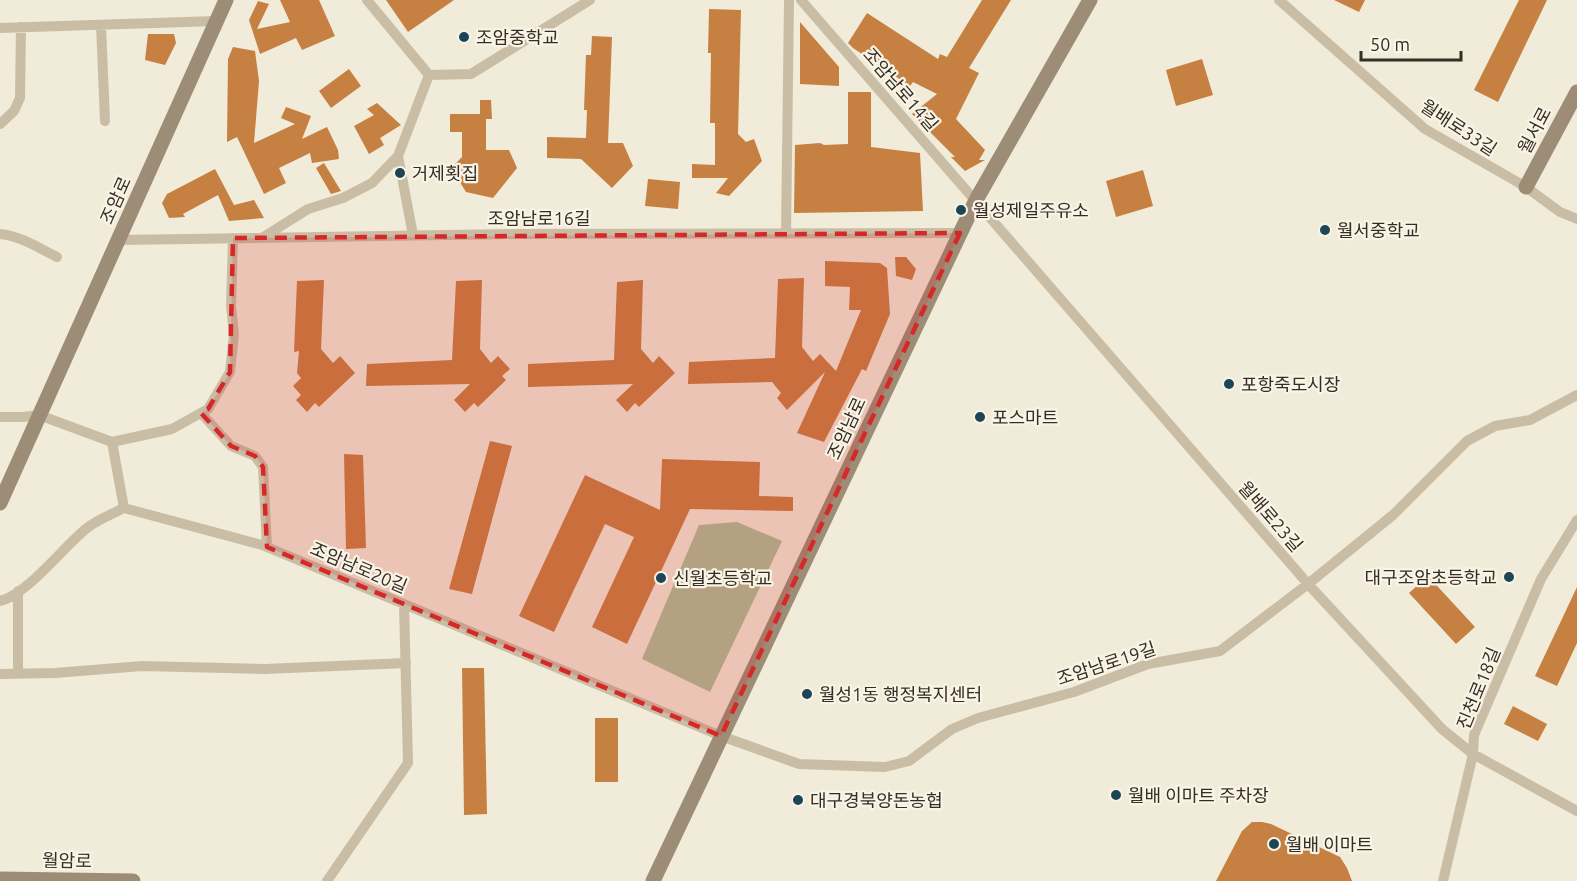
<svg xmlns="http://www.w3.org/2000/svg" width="1577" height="881" font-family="Ubuntu,'Noto Sans KR',sans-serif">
  <rect width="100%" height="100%" fill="#f1ebd9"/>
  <!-- green -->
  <path fill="#aac099" d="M737,522L782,541L710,692L642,659L699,525Z"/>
  <!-- building -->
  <path fill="#c68042" d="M280,0H319L335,36L302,50L296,38L260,54L249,20L258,1L269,4L257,29L290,22Z
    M386,0H454L408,32Z
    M982,0H1011L969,68L979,73L956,119L985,150L979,160H985L965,171L951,157H955L912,114L937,94L913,82L910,86L853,48L848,43L867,13L938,59L940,54L947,57Z
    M1334,0H1365L1359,12Z
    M1519,0H1547L1498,102L1474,90Z
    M709,9L741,10L738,134L746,142L754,139L762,161L729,196L716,193L728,178H692V164L715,165V123H710L711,53H708Z
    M800,22L839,67V86L800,84Z
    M148,34H174L176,43L165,65L145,60Z
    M592,36L612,37L608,143H623L633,166L612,188L581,159L547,158V137L586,138L587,110H584L586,55H591Z
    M233,47L255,51L259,81L254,143L295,124L281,118L286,107L311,116L302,139L327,127L338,150L339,159L312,163L310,153L279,168L286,183L264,194L237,137L227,142L228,59Z
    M1202,59L1213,95L1176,106L1166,70Z
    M349,69L361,86L331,108L319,91Z
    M848,92H871V147L920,153L923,211L794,213L795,145L820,143L824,145L848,144Z
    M480,100H491L492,119H486V150H509L517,168L493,198L466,192L451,168L462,157V132H450V114H480Z
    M377,103L401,125L380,138L384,145L369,154L354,126L374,115L367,109Z
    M324,163L341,191L331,194L316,168Z
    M215,169L234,205L254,200L264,218L229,221L218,195L183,214L185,217L169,218L162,203L167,194Z
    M1143,170L1153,206L1116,217L1106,181Z
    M648,179L680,182L678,209L645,206Z
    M895,257H906L916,269L912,280L896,276Z
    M825,261L880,263L887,268L890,314L866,371L862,369L824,442L797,433L825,372L787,410L777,398L781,393L772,382L688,384L689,362L775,358L778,279L804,278L802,347L813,361L820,354L836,371L861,310H849L850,287L825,286Z
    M324,280L321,349L333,363L340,356L355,373L319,407L315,403L307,412L296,400L301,395L293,386L301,378L297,373L299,351L294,352L297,281Z
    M482,280L480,349L491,363L498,356L510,369L502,376L506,380L478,407L474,403L465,412L454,400L470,384L366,386L367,364L452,360L456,281Z
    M643,280L641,349L653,363L659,356L675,373L639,407L635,403L627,412L616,400L633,384L528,387V364L614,360L617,282Z
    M490,441L512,446L472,594L449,589Z
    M344,454L363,455L366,548L346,549Z
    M662,459L760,462L759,496L793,497V511L690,509L627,644L592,627L634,537L605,524L554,632L519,616L585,475L660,510Z
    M1428,576L1475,627L1456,644L1409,593Z
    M1577,587V643L1557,686L1535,676Z
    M462,668H484L487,814L464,815Z
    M1513,706L1547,724L1538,741L1504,724Z
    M595,718H618V782H595Z
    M1252,822H1262L1271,824L1340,857L1347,868L1352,881H1216L1242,831Z"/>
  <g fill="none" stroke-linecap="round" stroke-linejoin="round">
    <!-- street -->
    <path stroke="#c9bea5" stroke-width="10" d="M367,0L429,75
      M801,0L1308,584L1442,729L1473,754L1577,811
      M1279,0L1425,129L1526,187L1560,212L1577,219
      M101,25L105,121
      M0,28L216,21
      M0,124L14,111L20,98L21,27
      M398,156L413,235
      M0,234C20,236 39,248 57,257
      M786,234L789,0
      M262,238L308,209L343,198L372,183L398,156L429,75L471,74L590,0
      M118,240L518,234L960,233
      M201,413L231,446L255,456L263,467L267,547
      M0,417H23L39,415L112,442L172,429L208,409L230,372L234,334L231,306L233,238
      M112,442L124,508
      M18,591V673
      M0,601C28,594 63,547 87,528C97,520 112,514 124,508L262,545L721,736L799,764L885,767L909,761L952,729L978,718L1074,692L1148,664L1220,651L1308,584L1393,515L1467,441L1495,426L1530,420L1577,395
      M0,674L55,673L142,666L265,669L406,663
      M327,881L408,763L404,604
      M1443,881L1473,754L1474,735L1541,579L1577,520"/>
    <!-- secondary -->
    <path stroke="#9d8d77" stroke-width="15" d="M1526,187L1577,92
      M0,503L226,0
      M0,879L133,881
      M653,881L976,200L1090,0"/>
  </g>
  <!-- marked area -->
  <path fill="#d62828" fill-opacity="0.2" stroke="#d62828" stroke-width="4.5" stroke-dasharray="12 8" stroke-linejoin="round" d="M960,233L721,736L267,547L263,467L255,456L231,446L201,413L208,409L230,372L233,238Z"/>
  <!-- markers -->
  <g fill="#1c4556" stroke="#f9f4e5" stroke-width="2">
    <circle cx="464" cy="37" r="6"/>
    <circle cx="400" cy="173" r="6"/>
    <circle cx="961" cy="210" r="6"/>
    <circle cx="1325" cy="230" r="6"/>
    <circle cx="1229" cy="384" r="6"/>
    <circle cx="980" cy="417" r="6"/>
    <circle cx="1509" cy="577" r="6"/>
    <circle cx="661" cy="578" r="6"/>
    <circle cx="807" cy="694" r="6"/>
    <circle cx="1116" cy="795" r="6"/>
    <circle cx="798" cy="800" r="6"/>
    <circle cx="1274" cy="844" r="6"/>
  </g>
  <g text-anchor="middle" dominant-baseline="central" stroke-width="4.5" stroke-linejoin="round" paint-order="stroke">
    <!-- poi labels -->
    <g font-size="18" fill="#352e26" stroke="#f9f4e5" text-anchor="start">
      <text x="476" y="37">조암중학교</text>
      <text x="412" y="173">거제횟집</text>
      <text x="973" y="210">월성제일주유소</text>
      <text x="1337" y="230">월서중학교</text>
      <text x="1241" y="384">포항죽도시장</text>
      <text x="992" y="417">포스마트</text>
      <text x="1497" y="577" text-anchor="end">대구조암초등학교</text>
      <text x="673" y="578">신월초등학교</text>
      <text x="819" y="694">월성1동 행정복지센터</text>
      <text x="1128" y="795">월배 이마트 주차장</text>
      <text x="810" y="800">대구경북양돈농협</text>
      <text x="1286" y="844">월배 이마트</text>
    </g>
    <!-- street labels -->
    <g font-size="18" fill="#352e26" stroke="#f9f4e5">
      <text transform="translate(901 89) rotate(49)">조암남로14길</text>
      <text transform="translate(1459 127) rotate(33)">월배로33길</text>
      <text transform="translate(1534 130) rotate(-62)">월서로</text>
      <text transform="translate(115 200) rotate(-66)">조암로</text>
      <text x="539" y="218">조암남로16길</text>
      <text transform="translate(846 428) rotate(-65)">조암남로</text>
      <text transform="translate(1271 516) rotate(49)">월배로23길</text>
      <text transform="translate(359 567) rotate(23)">조암남로20길</text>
      <text transform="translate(1106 663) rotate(-18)">조암남로19길</text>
      <text transform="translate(1478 688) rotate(-68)">진천로18길</text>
      <text transform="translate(67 860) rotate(1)">월암로</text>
    </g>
  </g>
  <!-- scale -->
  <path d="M1361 51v9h100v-9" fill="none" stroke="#352e26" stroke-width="3"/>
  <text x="1370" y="51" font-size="18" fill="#352e26" stroke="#f9f4e5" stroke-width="4.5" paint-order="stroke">50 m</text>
</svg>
